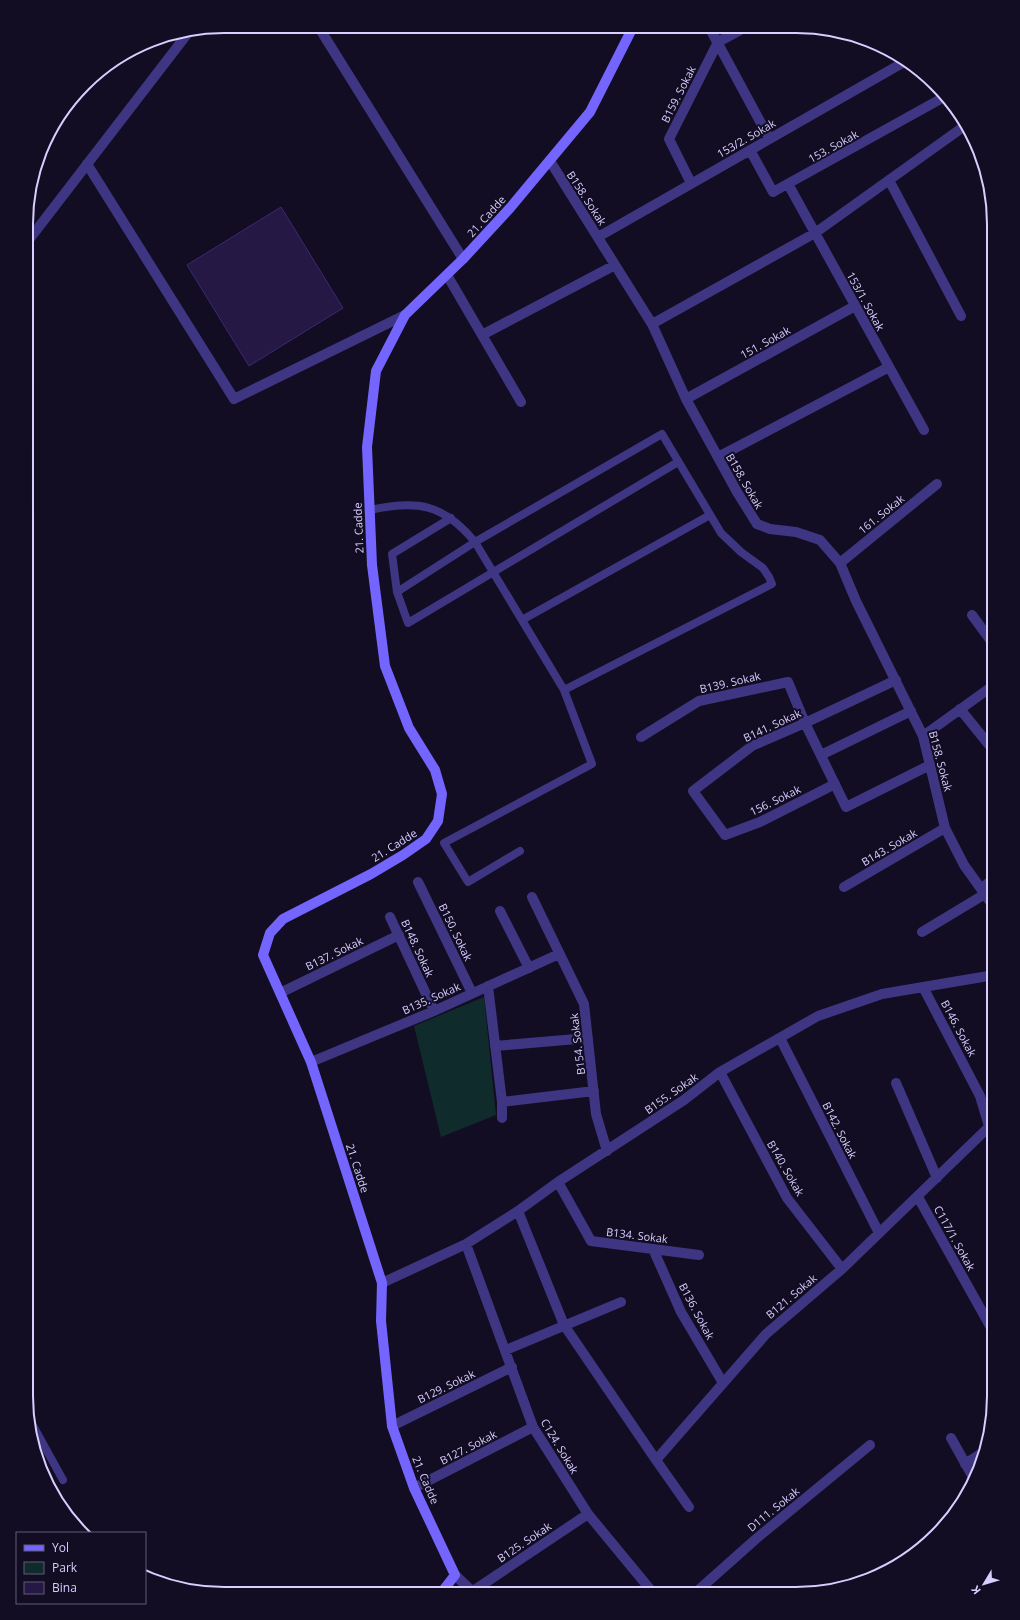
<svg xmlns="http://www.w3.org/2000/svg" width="1020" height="1620" font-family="'Open Sans',sans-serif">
  <rect width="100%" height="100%" fill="#120d22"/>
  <!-- green -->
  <path fill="#102b2c" d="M484,997L496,1115L441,1137L414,1026Z"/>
  <!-- building -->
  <path fill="#251844" stroke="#3d2a70" d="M281,207L343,308L249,366L187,265Z"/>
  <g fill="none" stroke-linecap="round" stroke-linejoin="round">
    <!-- service -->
    <path stroke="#3f3683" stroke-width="8" d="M370,510C416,500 443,503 475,542L564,690L592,764L444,843L468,882L520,851
      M451,518L392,554L397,592L408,623L678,462
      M397,592L475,542L662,434L721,533L741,552L763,568L769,577L772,584L564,690
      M522,620L710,515
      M31,1422L63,1480"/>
    <!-- minor -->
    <path stroke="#3f3683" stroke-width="10" d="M318,26L463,259
      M709,27L769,138
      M750,150L773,192L946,96
      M550,161L652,324L686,399L737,492L757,524L770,529L796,532L820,540L840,563L856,601L923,736L945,828L964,865L994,907
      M87,164L234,399L405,315
      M889,180L961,316
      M691,183L669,139L718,42L744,28
      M788,184L924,430
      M598,237L906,61
      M447,275L521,402
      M652,324L815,233L966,125
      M482,335L615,265
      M686,399L855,306
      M718,457L889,367
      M840,563L937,484
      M972,615L994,645
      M960,709L994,751
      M923,736L994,685
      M641,737L699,701L788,682L805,723L846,807L930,765
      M821,755L911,711
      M835,784L760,822L725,835L693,791L752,746L805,723L896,680
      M418,882L472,993
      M844,887L945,828
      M981,889L994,878
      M532,897L584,1004L596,1114L607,1151
      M500,911L529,968
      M390,917L434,1011
      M922,932L985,894
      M488,986L502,1102V1118
      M923,987L980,1096L989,1126
      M280,993L399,935
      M780,1038L879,1233
      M495,1046L588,1038
      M311,1062L434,1011L559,954
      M720,1072L787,1198L842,1269
      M896,1083L937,1178
      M502,1102L594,1091
      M558,1182L591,1241L699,1255
      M918,1197L994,1333
      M518,1211L564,1325L656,1460
      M466,1244L533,1427L588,1514L654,1594
      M653,1249L681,1312L723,1383
      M382,1283L466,1244L518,1211L558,1182L684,1100L720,1072L818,1016L882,994L994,975
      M506,1350L621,1302
      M392,1426L512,1367
      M951,1438L974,1479
      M965,1464L985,1451
      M414,1488L533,1427
      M689,1507L656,1460L766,1334L842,1269L994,1122
      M455,1575L474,1593
      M473,1591L588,1514
      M694,1594L757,1538L870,1445"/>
    <!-- tertiary -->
    <path stroke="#3f3683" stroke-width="10" d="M28,241L188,33"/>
    <!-- secondary -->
    <path stroke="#7565ff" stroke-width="10" d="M441,1593L455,1575L414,1488L392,1426L381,1321L382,1283L311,1062L263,955L270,933L283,919L371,874L403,855L426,839L438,821L442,794L435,770L409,728L385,666L372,565L367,447L376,371L405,315L463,259L510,208L590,112L633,27"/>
  </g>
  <g text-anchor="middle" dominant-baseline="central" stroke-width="4" stroke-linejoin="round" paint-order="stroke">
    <!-- street labels -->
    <g font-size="11" fill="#d8ceff" stroke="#120d22">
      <text transform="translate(678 94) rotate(-63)">B159. Sokak</text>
      <text transform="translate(746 138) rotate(-30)">153/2. Sokak</text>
      <text transform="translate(833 146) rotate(-29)">153. Sokak</text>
      <text transform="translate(587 198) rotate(57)">B158. Sokak</text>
      <text transform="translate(486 216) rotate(-48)">21. Cadde</text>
      <text transform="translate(866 301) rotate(61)">153/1. Sokak</text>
      <text transform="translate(765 342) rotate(-29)">151. Sokak</text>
      <text transform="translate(745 481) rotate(60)">B158. Sokak</text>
      <text transform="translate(881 514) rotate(-39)">161. Sokak</text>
      <text transform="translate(358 528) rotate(-92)">21. Cadde</text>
      <text transform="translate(730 682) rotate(-13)">B139. Sokak</text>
      <text transform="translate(772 725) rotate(-25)">B141. Sokak</text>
      <text transform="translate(941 761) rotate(75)">B158. Sokak</text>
      <text transform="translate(775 800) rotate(-26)">156. Sokak</text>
      <text transform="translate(394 845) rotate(-32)">21. Cadde</text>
      <text transform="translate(889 847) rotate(-30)">B143. Sokak</text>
      <text transform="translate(456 932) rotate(64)">B150. Sokak</text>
      <text transform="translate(418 948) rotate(65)">B148. Sokak</text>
      <text transform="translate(334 953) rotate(-26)">B137. Sokak</text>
      <text transform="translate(431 998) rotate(-24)">B135. Sokak</text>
      <text transform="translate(959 1028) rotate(62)">B146. Sokak</text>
      <text transform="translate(577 1044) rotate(-97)">B154. Sokak</text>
      <text transform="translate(671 1093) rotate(-35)">B155. Sokak</text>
      <text transform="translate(840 1130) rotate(63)">B142. Sokak</text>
      <text transform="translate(358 1168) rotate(72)">21. Cadde</text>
      <text transform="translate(786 1168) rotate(60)">B140. Sokak</text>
      <text transform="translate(637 1235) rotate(7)">B134. Sokak</text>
      <text transform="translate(955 1238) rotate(61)">C117/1. Sokak</text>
      <text transform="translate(791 1296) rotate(-40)">B121. Sokak</text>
      <text transform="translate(697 1311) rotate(62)">B136. Sokak</text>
      <text transform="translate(446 1386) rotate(-26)">B129. Sokak</text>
      <text transform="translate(560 1446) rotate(59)">C124. Sokak</text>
      <text transform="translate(468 1447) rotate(-27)">B127. Sokak</text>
      <text transform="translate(426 1480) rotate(67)">21. Cadde</text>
      <text transform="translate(773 1509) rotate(-39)">D111. Sokak</text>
      <text transform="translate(524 1542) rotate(-34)">B125. Sokak</text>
    </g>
  </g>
  <!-- crop -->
  <path d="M0 0H1020V1620H0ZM224 33H796A191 191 0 0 1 987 224V1396A191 191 0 0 1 796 1587H224A191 191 0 0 1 33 1396V224A191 191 0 0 1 224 33Z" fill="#120d22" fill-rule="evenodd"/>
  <path fill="none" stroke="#d8ceff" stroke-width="2" d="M224 33H796A191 191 0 0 1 987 224V1396A191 191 0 0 1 796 1587H224A191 191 0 0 1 33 1396V224A191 191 0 0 1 224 33Z"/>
  <!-- legend -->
  <rect x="16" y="1532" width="130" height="72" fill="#120d22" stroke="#615a7a"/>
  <rect x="24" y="1545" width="20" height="6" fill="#7565ff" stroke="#615a7a"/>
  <text x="52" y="1552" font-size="12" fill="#d8ceff">Yol</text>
  <rect x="24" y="1562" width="20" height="12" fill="#102b2c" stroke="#615a7a"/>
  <text x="52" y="1572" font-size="12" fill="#d8ceff">Park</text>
  <rect x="24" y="1582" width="20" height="12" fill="#251844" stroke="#615a7a"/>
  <text x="52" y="1592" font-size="12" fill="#d8ceff">Bina</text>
  <!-- north arrow -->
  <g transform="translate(984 1584) rotate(232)" stroke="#120d22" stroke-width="3" paint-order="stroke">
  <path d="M0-3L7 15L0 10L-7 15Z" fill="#d8ceff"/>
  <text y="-6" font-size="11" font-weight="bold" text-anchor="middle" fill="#d8ceff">K</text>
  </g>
</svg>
